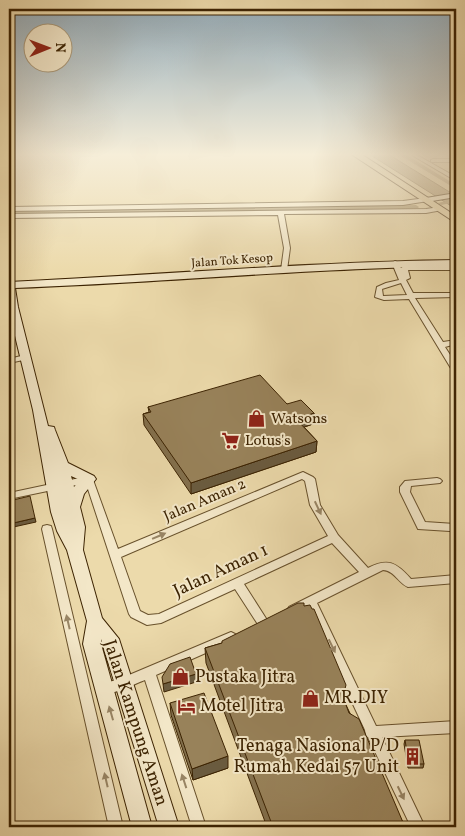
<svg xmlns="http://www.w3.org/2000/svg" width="465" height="836" font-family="Vollkorn,serif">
  <rect width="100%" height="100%" fill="#ecdaab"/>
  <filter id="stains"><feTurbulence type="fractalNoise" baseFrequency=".004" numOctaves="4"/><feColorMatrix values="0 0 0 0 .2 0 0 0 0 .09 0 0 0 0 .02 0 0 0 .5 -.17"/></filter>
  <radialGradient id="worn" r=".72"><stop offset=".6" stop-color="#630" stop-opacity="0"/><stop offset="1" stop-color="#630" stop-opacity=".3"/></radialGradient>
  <!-- water -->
  <path fill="#b09c72" stroke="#826c45" d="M369,154H388L456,196V209Z"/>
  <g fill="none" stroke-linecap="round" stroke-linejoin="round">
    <!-- canal -->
    <path fill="#b09c72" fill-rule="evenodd" d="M398,154H405L456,185V189Z
      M454,199L456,200V202L441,205L438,203Z
      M416,205L419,207L418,208L9,215V211Z"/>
    <defs>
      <path id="street" d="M410,154H415L456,177V181Z
        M433,159H456V162H431V160Z
        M426,198L429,200L428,201L403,205L9,211V207L403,201Z
        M440,207L443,209L442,210L426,213L284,214L290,248L287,270L284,272L281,270L284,248L278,215L9,218V214L426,209Z
        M395,261L397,262L401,268L404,266H456V270H408L410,278L406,280L413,293H456V297L415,298L443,342L456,340V344L445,347L456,364V372L452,370L409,299L384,300L375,297L377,287L386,283L399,280L392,263ZM401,283L407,295L383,296L382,289Z
        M25,355H28L29,357L28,359L9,363V359Z
        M303,472L313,477L315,479L320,505L338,535L368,568C388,558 396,562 411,579L456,575V583L408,587C398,583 395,571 383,570L317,603L376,726L456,721V733L382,737L425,827H411L368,737L366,736L365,730L308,608L293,615L289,613L287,610L289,607L359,572L332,543L244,584L267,620L269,623L267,626L263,628L259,626L235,589L161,623L147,625L131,617L129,614L86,483L9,499V493L89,476L92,477L118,549ZM302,479L305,481L310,505L328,536L159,614L148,615L140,611L121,557Z
        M437,478L440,479L442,481L440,483L411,486L410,492L425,522L455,524L456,525V533L450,531L418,529L400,492V487L405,481Z
        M47,525L51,526L52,529L123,827H109L42,529L43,526Z
        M231,632L235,634L237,637L235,640L156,675L206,827H192L145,680C134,684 110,697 100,693L98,689L100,685L122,678Z"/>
      <path id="secondary" d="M456,193V197L426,202L422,200L426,198Z
        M456,260V266C309,268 162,283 15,288L18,307L48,426L54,427L55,430L68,463L94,476L96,479L84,494L80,507L85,527L83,550L102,618L119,639L179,827H159L101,639V644L152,827H132L83,644L87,621L67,550L57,531L51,512L33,410L9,311V282C158,275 307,262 456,260ZM71,476L80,480L74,487Z"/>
      <path id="primary" d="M351,154H361L456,216V223Z"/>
    </defs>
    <!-- street casing -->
    <use href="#street" stroke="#68512c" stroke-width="2"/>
    <!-- secondary casing -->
    <use href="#secondary" stroke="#3c2302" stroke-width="2"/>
    <!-- primary casing -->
    <use href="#primary" stroke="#3c2302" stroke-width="2"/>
    <!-- street -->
    <use href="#street" fill="#f3e7c8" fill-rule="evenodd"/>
    <!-- secondary -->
    <use href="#secondary" fill="#f3e7c8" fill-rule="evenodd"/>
    <!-- primary -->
    <use href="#primary" fill="#ecdaab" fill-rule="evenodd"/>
  </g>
  <!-- wall -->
  <path fill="#83704d" stroke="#3c2302" d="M287,404L314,413L313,424L304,427L317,441L316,452L191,494L144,425L143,414L149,412L148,407Z
    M304,606L346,705L405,827H267L206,663L205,648L222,643Z
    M170,703L228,768L193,780L171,715Z
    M405,740L424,764L423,768H408L404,744Z"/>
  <!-- shaded-wall -->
  <path fill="#6a5b3f" stroke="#3c2302" d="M314,413L313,424L296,430V419Z
    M317,441L316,452L191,494V483Z
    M35,518L36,522L9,528V524Z
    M196,674V682L164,692L163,684Z
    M228,756V768L193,780L192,769Z"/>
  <!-- building -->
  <path fill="#98825a" stroke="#3c2302" d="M260,375L287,404L301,400L314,413L296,419L317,441L191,483L143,414L151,412L148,407Z
    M30,496L35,518L9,524V501Z
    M298,603H304V606L310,605L312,609H314L346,685L343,696L346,705L349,713L359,719L405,827H273L205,648L222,643V641Z
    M190,657L196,674L163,684L162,677L170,664Z
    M204,693L228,756L192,769L170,703Z
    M405,740H419L424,764H409Z
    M251,822L253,827H237Z"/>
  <!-- one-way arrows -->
  <defs><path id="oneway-solid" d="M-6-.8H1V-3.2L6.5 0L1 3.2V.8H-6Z" transform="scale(1.25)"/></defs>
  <g fill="#988565">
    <use href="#oneway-solid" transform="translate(318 508) rotate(65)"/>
    <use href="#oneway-solid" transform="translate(159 536) rotate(-23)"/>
    <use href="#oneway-solid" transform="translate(68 622) rotate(-103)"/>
    <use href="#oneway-solid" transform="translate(332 646) rotate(64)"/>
    <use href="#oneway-solid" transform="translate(111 713) rotate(-106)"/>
    <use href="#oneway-solid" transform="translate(106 780) rotate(-103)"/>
    <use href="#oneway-solid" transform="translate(184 781) rotate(-108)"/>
    <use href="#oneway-solid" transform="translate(401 793) rotate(64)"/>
  </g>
  <!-- sky -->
  <linearGradient id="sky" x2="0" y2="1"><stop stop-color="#91aab9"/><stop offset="0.57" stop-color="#f6eed9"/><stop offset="1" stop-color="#f6eed9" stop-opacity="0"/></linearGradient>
  <rect width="465" height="271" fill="url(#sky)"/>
  <!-- icons -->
  <defs>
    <symbol id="shop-bare" viewBox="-9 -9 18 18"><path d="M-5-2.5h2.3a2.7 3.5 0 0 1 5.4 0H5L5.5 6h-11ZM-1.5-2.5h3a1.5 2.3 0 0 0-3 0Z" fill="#8f2418" stroke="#f3e7c8" stroke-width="2.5" paint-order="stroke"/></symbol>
    <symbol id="supermarket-bare" viewBox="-9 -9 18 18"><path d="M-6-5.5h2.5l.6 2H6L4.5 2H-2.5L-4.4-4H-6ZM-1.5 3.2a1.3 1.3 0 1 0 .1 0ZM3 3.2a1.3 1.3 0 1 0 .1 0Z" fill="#8f2418" stroke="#f3e7c8" stroke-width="2.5" paint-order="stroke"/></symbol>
    <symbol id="hotel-bare" viewBox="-9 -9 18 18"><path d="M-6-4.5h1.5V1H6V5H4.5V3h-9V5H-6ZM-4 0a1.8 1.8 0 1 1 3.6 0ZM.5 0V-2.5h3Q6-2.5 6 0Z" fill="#8f2418" stroke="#f3e7c8" stroke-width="2.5" paint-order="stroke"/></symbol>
    <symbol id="building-bare" viewBox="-9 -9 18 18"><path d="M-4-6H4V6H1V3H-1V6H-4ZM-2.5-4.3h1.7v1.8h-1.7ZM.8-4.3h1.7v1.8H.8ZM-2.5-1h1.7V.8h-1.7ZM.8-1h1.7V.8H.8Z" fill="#8f2418" stroke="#f3e7c8" stroke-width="2.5" paint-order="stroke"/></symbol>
  </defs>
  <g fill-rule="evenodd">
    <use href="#shop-bare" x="244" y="406" width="25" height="25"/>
    <use href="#supermarket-bare" x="218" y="428" width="25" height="25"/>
    <use href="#shop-bare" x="168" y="664" width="25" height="25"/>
    <use href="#shop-bare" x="298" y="686" width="25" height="25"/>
    <use href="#hotel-bare" x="174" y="694" width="25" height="25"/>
    <use href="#building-bare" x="400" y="744" width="25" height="25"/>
  </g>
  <g text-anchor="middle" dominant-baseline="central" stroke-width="4" stroke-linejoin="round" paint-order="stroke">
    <!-- far-street labels -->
    <g font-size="12" fill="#3c2302" stroke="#f3e7c8">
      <text transform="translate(232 261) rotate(-4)">Jalan Tok Kesop</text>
    </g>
    <!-- poi labels -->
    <g font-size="15" fill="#3c2302" stroke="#f3e7c8" text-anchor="start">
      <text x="271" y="419">Watsons</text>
      <text x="245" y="441">Lotus's</text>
    </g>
    <!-- street labels -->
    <g font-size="15" fill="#3c2302" stroke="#f3e7c8">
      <text transform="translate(205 501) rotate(-23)">Jalan Aman 2</text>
    </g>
    <!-- near-street labels -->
    <g font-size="18" fill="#3c2302" stroke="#f3e7c8">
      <text transform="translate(221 571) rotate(-25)">Jalan Aman 1</text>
      <text transform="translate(135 723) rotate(72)">Jalan Kampung Aman</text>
    </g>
    <!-- near-poi labels -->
    <g font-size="18" fill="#3c2302" stroke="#f3e7c8" text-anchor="start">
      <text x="195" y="677">Pustaka Jitra</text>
      <text x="324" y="698">MR.DIY</text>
      <text x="200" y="706">Motel Jitra</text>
      <text x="399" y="746" text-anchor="end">Tenaga Nasional P/D<tspan x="399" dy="21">Rumah Kedai 57 Unit</tspan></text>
    </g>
  </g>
  <!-- margin -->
  <rect width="465" height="836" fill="none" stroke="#ecdaab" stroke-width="30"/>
  <rect x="10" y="10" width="445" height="816" fill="none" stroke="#3c2302" stroke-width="2.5"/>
  <rect x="15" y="15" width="435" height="806" fill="none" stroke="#3c2302"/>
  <!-- north arrow -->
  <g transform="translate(48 48) rotate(89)"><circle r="24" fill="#f3e7c8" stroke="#aa9979"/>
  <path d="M0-4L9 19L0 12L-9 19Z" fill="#8f2418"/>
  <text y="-8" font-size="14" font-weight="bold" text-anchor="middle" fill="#3c2302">N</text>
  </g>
  <rect width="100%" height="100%" filter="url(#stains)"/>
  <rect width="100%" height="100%" fill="url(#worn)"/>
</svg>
